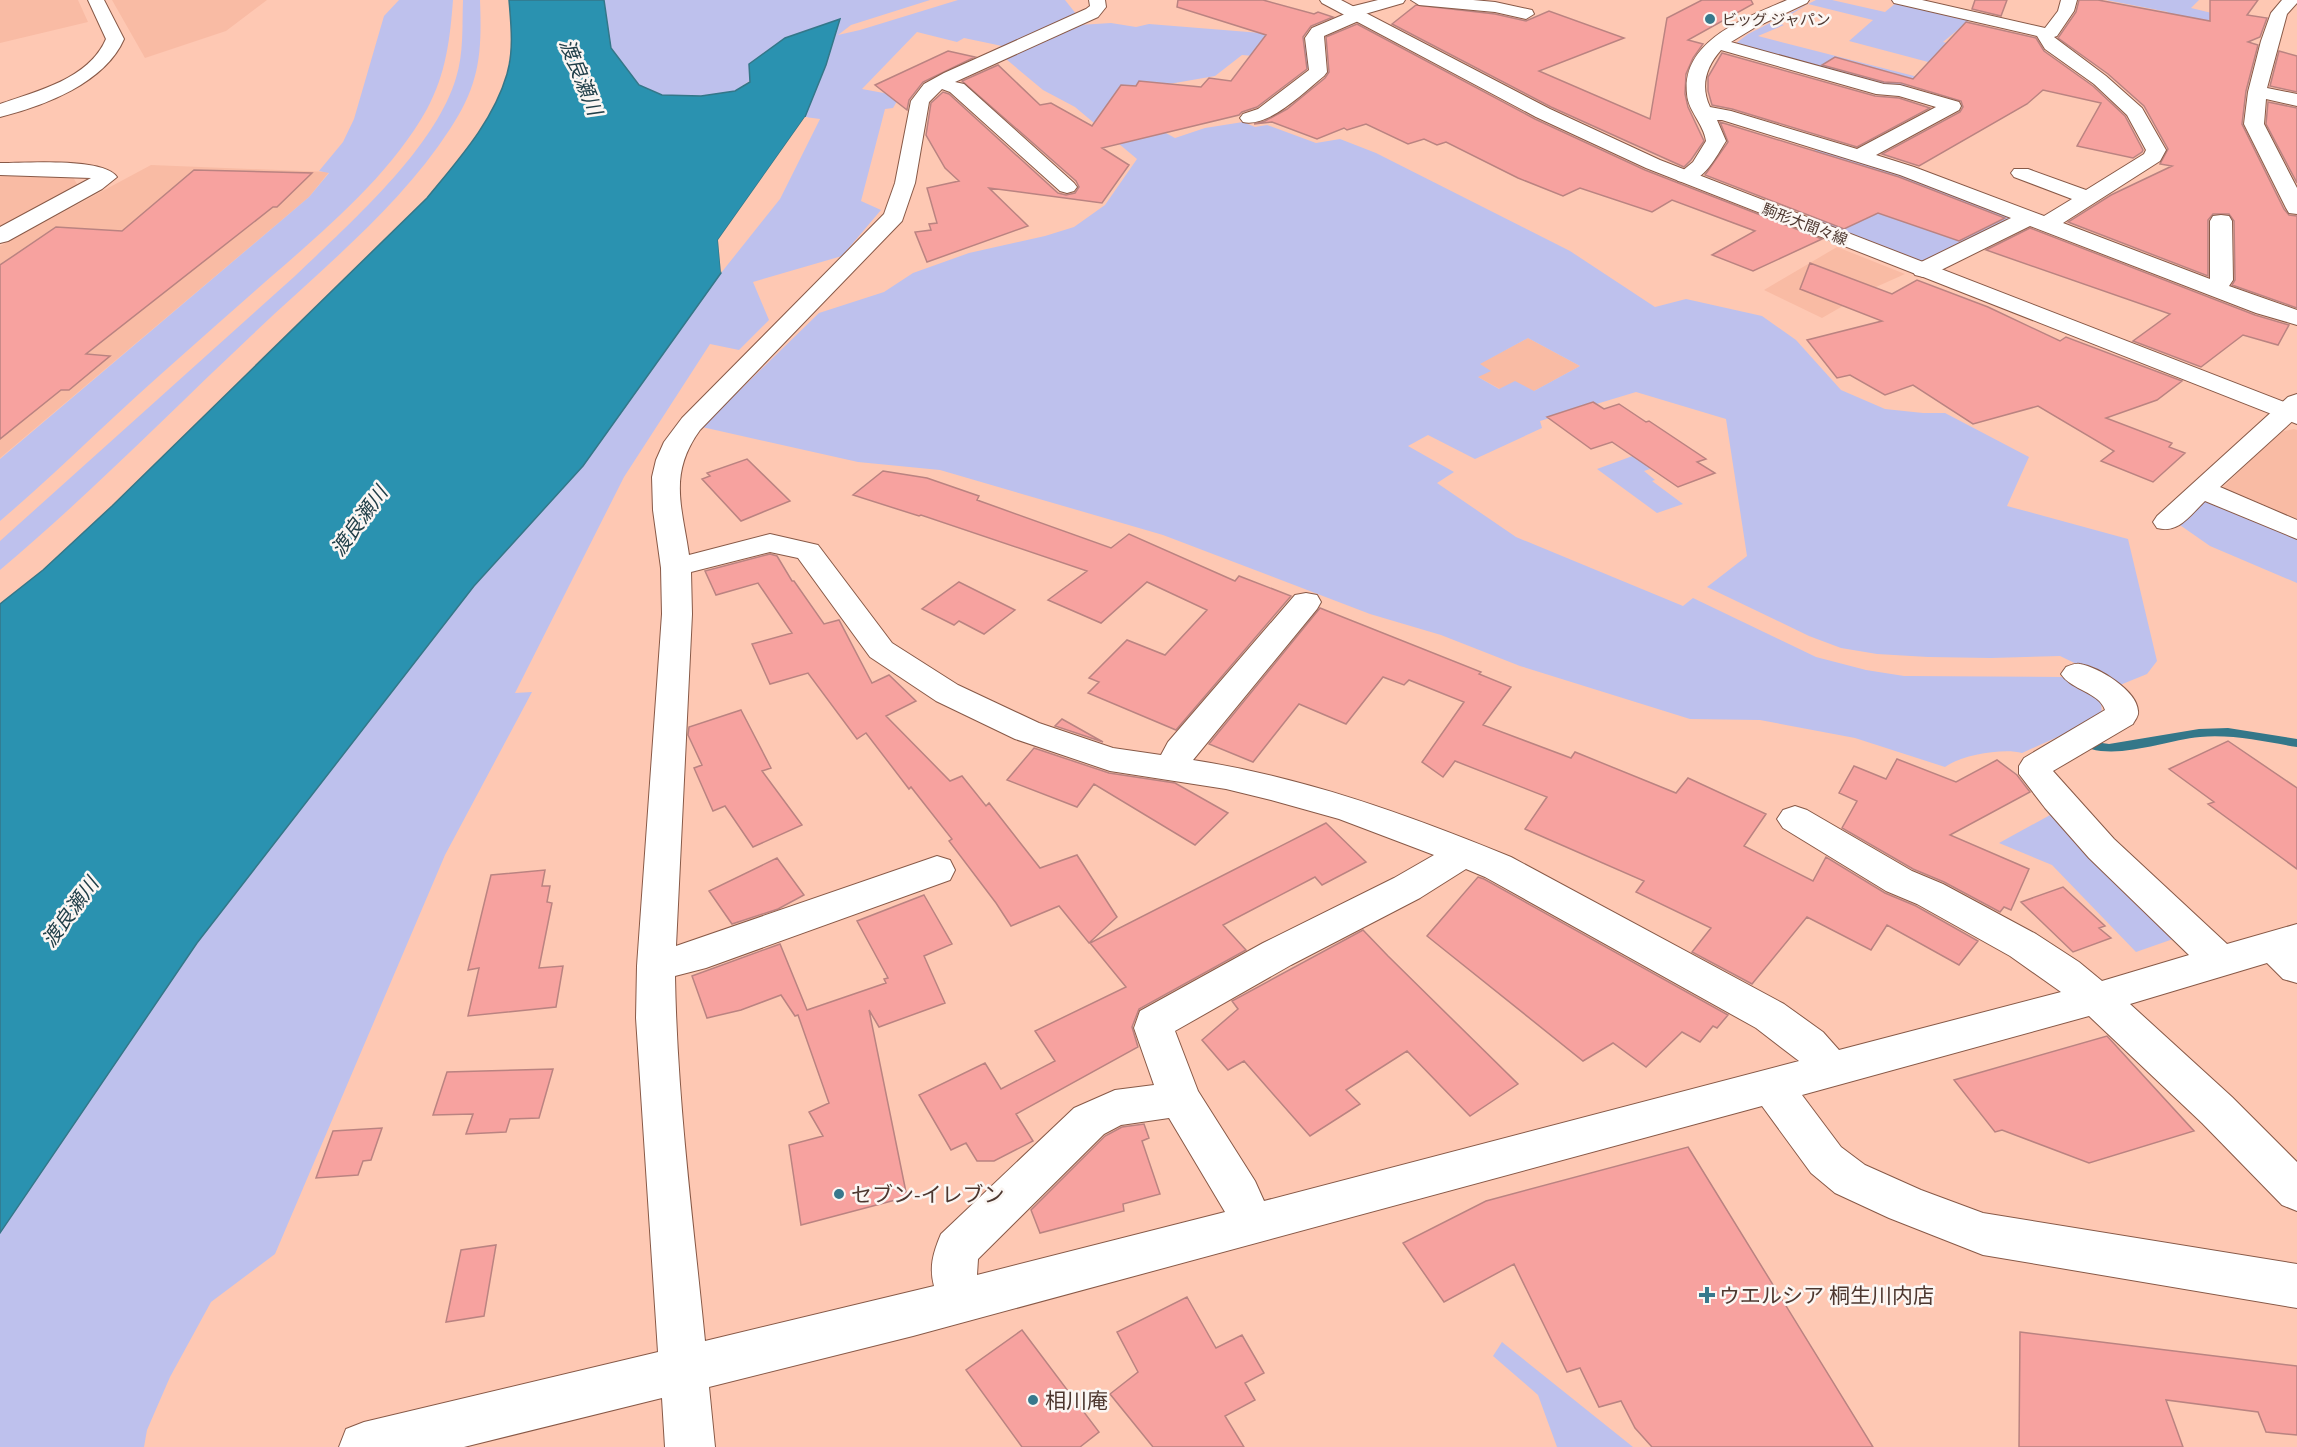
<svg xmlns="http://www.w3.org/2000/svg" width="2297" height="1447" font-family="'Source Serif 4','Noto Sans JP',serif">
  <rect width="100%" height="100%" fill="#fec8b3"/>
  <!-- built -->
  <path fill="#f9bba4" d="M0,0H78L88,22L0,43Z
    M112,0H267L226,31L145,58Z
    M151,165L329,172L309,197L0,458V246Z
    M0,176L73,177L78,186L0,227Z
    M1837,247L1905,274L1876,287L1822,318L1764,290Z
    M1528,338L1580,366L1534,391L1500,389L1478,377L1479,364Z
    M2294,429L2297,430V524L2219,491L2280,432Z"/>
  <!-- green -->
  <path fill="#bec1ed" fill-rule="evenodd" d="M399,0H453C450,39 446,74 427,109C393,170 338,218 287,263C250,295 214,327 178,359C117,412 61,469 0,521V459L309,197L329,173L319,171L343,142L354,119L384,16Z
    M463,0H480C482,53 480,84 450,129C398,209 320,270 252,335C168,414 88,496 0,570V541L295,276C348,225 435,149 456,78C464,53 462,25 463,0Z
    M604,0H930L851,25L838,35L860,30L958,0H1065L1077,15L1007,47L964,38L957,42L917,32L862,89L900,96L893,108L885,109L861,201L881,210L842,256L753,282L769,320L739,350L710,344L624,477L515,693L532,692L445,855L275,1254L211,1302L170,1377L147,1430L144,1447H0V1233L197,943L474,586L583,465L721,273L780,199L820,119L805,117L826,65L840,19L735,91L701,96L662,95L639,85L611,48Z
    M1816,0H1832L1885,12L1897,2L1971,19L1943,42L1968,48L1981,76L1849,41L1873,20L1808,4L1777,23L1784,25L1758,36L1918,77L1900,90L1735,44L1748,34Z
    M2106,0H2199L2191,8L2216,14L2187,37L2156,31L2168,12Z
    M1111,23L1136,27L1149,24L1261,33L1298,45H1312L1313,68L1289,67L1290,59L1242,55L1215,76L1169,84L1139,81L1137,85H1121L1109,102L1175,138L1205,128L1243,122L1255,127L1267,125L1316,143L1340,139L1376,153L1570,251L1655,307L1686,299L1762,316L1796,340L1841,390L1885,409L1923,413H1945L2029,457L2007,506L2128,539L2157,661L2147,674L2120,685L2060,656L1991,658L1928,657L1877,654L1841,648L1809,636L1707,587L1747,556L1726,419L1636,392L1540,421L1542,428L1475,459L1428,435L1408,446L1454,472L1437,483L1516,537L1683,606L1693,598L1816,657L1866,670L1904,676L2062,677L2074,681L2101,700L2102,717L2022,753C2003,748 1961,755 1945,767L1855,738L1760,720L1690,719L1520,666L1441,635L1370,614L1163,535L940,470L858,462L702,427L819,313L884,292L913,273L969,253L1045,236L1074,227L1105,205L1137,159L1075,107L1043,90L1006,59L1079,25ZM1528,338L1580,366L1534,391L1515,381L1499,389L1478,377L1491,371L1480,364Z
    M1821,146L1857,157L2020,219L1930,261H1921L1814,220L1869,185L1800,160Z
    M1638,454L1656,467L1644,471L1655,480L1652,481L1683,504L1657,513L1597,469Z
    M2208,497L2297,535V583L2210,546L2177,523Z
    M2052,814L2176,938L2136,952L2052,865L1999,843Z
    M1502,1342L1633,1447H1557L1538,1395L1493,1356Z"/>
  <!-- water -->
  <path fill="#2a92b0" stroke="#347789" stroke-width="1.5" d="M509,0H604L611,48L639,85L662,95L701,96L735,91L750,82L749,64L785,38L840,19L826,65L805,117L718,240L721,273L583,466L474,586L197,943L0,1233V604L43,570L112,506L427,198C458,160 493,122 507,74C514,50 511,24 509,0Z"/>
  <!-- pier -->
  <path fill="#fec8b3" d="M805,117H808L721,241L723,269L721,273L718,240Z"/>
  <g fill="none" stroke-linecap="round" stroke-linejoin="round">
    <!-- stream -->
    <path fill="#347789" fill-rule="evenodd" d="M2228,728L2297,739V747C2265,742 2233,734 2200,737C2167,740 2123,758 2091,749L2089,746L2095,742L2109,744L2199,729Z"/>
  </g>
  <!-- building -->
  <path fill="#f7a29f" stroke="#ba8381" stroke-width="1.5" d="M1178,0H1263L1314,14L1318,12L1333,17L1311,26L1303,37L1307,69L1257,107L1242,112L1239,115L1102,148L1129,165L1102,203L989,188L1028,226L927,262L915,232L931,230L929,224L937,223L927,188L959,181L945,168L926,135L931,103L943,92L949,94L1058,193L1066,195L1075,193L1079,187L1076,181L962,81L998,65L1040,105L1051,103L1092,126L1121,85L1136,86L1139,81L1201,87L1209,78L1231,81L1266,35L1177,7Z
    M1702,0H1751L1753,4L1688,40L1703,44L1693,58L1686,74L1685,94L1688,107L1704,141L1691,160L1684,167L1551,107L1392,24L1416,5L1495,14L1526,21L1549,11L1624,38L1539,71L1650,119L1667,18Z
    M1975,0H2007L2001,16L1972,9Z
    M2079,0H2098L2210,21V0H2258L2247,15L2267,18L2260,37L2248,42L2258,45L2246,91L2242,124L2284,209L2289,215L2297,216V308L2232,285L2235,280L2234,221L2229,214H2213L2208,220V276L2068,222L2111,195L2172,166L2160,164L2168,149L2144,106L2108,74L2058,38L2076,12Z
    M1966,22L2036,38L2044,51L2093,86L2125,116L2143,150L2142,152L2133,158L2077,146L2101,103L2043,90L2027,104L1919,166L1882,154L1960,112L1963,107L1961,101L1901,83L1884,82L1822,65L1835,57L1913,79Z
    M1357,24L1535,119L1645,170L1822,239L1753,271L1712,255L1755,231L1672,200L1652,212L1580,188L1563,196L1518,178L1446,142L1437,145L1424,139L1408,144L1366,124L1347,130L1344,128L1317,139L1272,122L1254,124L1265,121L1287,109L1325,78L1329,72L1326,37Z
    M948,51L975,57L923,82L909,100L907,110L875,85Z
    M2279,51L2297,56V92L2270,86Z
    M1722,53L1875,96L1899,98L1930,108L1857,147L1732,109L1712,105L1708,91V77Z
    M2268,102L2297,108V183L2266,124Z
    M1720,122L1899,177L2005,218L1959,241L1878,213L1844,229L1705,175L1728,142Z
    M194,170L312,173L277,207H273L86,354L110,356L69,390H61L0,439V265L56,227L122,231Z
    M2030,228L2255,315L2289,325L2278,345L2243,335L2201,367L2133,341L2170,314L1986,250Z
    M1810,263L1892,294L1917,280L1988,307L2060,341L2066,337L2182,381L2157,400L2106,418L2172,443L2169,447L2185,453L2153,482L2101,461L2114,451L2038,406L1973,424L1913,385L1885,395L1850,375L1837,378L1807,340L1882,321L1800,289Z
    M1593,402L1604,409L1619,404L1646,422L1649,421L1706,459L1697,462L1715,473L1678,487L1612,442L1591,449L1547,417Z
    M747,459L790,501L741,521L702,479L710,476L707,473Z
    M883,471L927,478L979,496L977,500L1111,548L1129,534L1235,581L1239,576L1291,596L1176,730L1088,693L1099,682L1089,678L1127,640L1165,655L1207,610L1147,582L1101,623L1048,600L1087,571L921,515L919,516L853,495Z
    M770,554L777,556L792,581H794L824,624L839,620L872,683L889,675L916,701L886,716L950,781L962,776L986,806L989,803L1040,868L1077,855L1117,917L1089,943L1059,906L1011,926L996,903L949,841L952,839L911,787L909,789L866,733L857,739L808,673L770,684L752,644L792,633L758,583L716,595L705,571Z
    M959,582L1015,610L984,634L959,621L954,625L922,609Z
    M1320,608L1481,672L1479,674L1511,687L1483,725L1571,758L1575,752L1676,793L1688,778L1766,814L1744,846L1813,881L1826,857L1885,893L1916,906L1978,941L1959,965L1887,925L1871,950L1807,917L1752,984L1692,952L1711,928L1636,892L1644,881L1525,829L1547,797L1455,761L1443,777L1422,762L1464,702L1409,680L1404,685L1383,677L1346,724L1299,704L1253,762L1209,744Z
    M741,710L771,768L762,771L802,825L753,847L725,806L713,811L694,768L702,765L688,735L689,727Z
    M1062,719L1103,742L1055,726Z
    M2228,741L2297,788V869L2208,804L2214,802L2169,769Z
    M1034,748L1109,773L1175,783L1228,813L1195,845L1094,784L1077,807L1007,780Z
    M1897,759L1956,782L1997,760L2017,775L2030,792L1950,835L2029,869L2011,910L2004,907L2000,912L1944,882L1913,869L1842,828L1857,801L1839,793L1854,766L1886,779Z
    M1326,823L1366,862L1322,885L1315,877L1223,925L1246,950L1139,1009L1132,1027L1138,1047L1016,1114L1033,1141L994,1161H977L966,1143L951,1150L919,1095L985,1063L1001,1089L1055,1061L1035,1031L1126,987L1090,943Z
    M777,858L804,895L778,909L732,924L709,891Z
    M545,870L542,886H550L547,902L552,903L539,968L563,966L556,1007L468,1016L479,968L468,970L491,875Z
    M1478,877L1484,879L1728,1015L1717,1028L1713,1026L1700,1042L1682,1032L1646,1067L1613,1043L1583,1061L1427,936Z
    M2063,887L2105,926L2099,928L2111,938L2073,952L2021,902Z
    M924,895L952,944L924,956L945,1003L879,1027L869,1010L907,1197L801,1225L789,1145L823,1136L809,1112L829,1103L798,1015L795,1016L781,995L741,1010L707,1018L692,976L780,944L807,1010L886,983L884,979L888,978L857,921Z
    M1363,930L1388,956L1518,1084L1470,1116L1407,1051L1346,1090L1360,1104L1310,1136L1244,1061L1228,1070L1202,1040L1238,1009L1232,1001Z
    M2107,1036L2194,1131L2089,1163L2002,1130L1995,1132L1954,1080Z
    M553,1069L539,1118L510,1119L506,1132L466,1134L473,1114L433,1115L447,1072Z
    M1144,1124L1149,1138L1142,1141L1160,1194L1123,1204L1124,1211L1040,1233L1031,1210L1105,1136L1122,1127Z
    M382,1128L371,1160L363,1161L358,1175L316,1178L333,1131Z
    M1688,1147L1873,1447H1652L1635,1428L1621,1401L1599,1407L1580,1368L1567,1372L1514,1264L1444,1302L1403,1243L1486,1201Z
    M496,1245L484,1316L446,1322L461,1250Z
    M1187,1297L1216,1348L1242,1335L1264,1373L1245,1383L1255,1400L1225,1416L1244,1447H1153L1110,1394L1138,1372L1117,1332Z
    M1022,1330L1099,1432L1080,1447H1022L966,1370Z
    M2020,1332L2297,1366V1435L2266,1432L2258,1412L2166,1400L2183,1447H2019Z"/>
  <g fill="none" stroke-linecap="round" stroke-linejoin="round">
    <defs>
      <path id="minor" d="M88,0H104L124,39C105,83 44,106 0,117V104C37,91 89,79 106,39Z
        M1089,0H1105L1106,7L1098,17L955,82L964,84L1074,183L1077,187L1074,191L1067,193L1060,191L950,92L942,89L929,102L915,183L902,221L700,430C668,474 682,506 689,555L770,534L818,545L892,643L958,685L1039,723L1113,748L1161,755L1168,742L1295,595L1306,593L1317,595L1321,602L1317,609L1193,760C1303,777 1409,815 1511,857L1784,1004L1823,1032L1839,1050L2061,992L2010,956L1917,904L1886,891L1783,828L1777,819L1783,810L1795,806L1807,810L1912,871L1943,884L2036,934L2079,962L2102,981L2189,955L2089,858L2045,808L2019,774V766L2024,758L2105,710C2099,692 2071,690 2061,674L2066,667C2071,665 2075,663 2080,664C2098,667 2137,690 2138,711C2139,716 2135,720 2133,724L2053,771L2114,839L2227,944L2297,924V983L2283,979L2267,963L2130,1004L2232,1097L2297,1162V1211L2282,1205L2202,1123L2089,1016L1802,1095L1841,1147L1865,1165L1921,1190L1983,1213L2297,1264V1308L1983,1255L1889,1218L1835,1193L1811,1173L1762,1106L913,1336L709,1387L715,1447H665L662,1398L464,1447H339L346,1429L364,1422L658,1352L636,1018L637,966L662,614L661,568L653,510L652,477L656,460L664,442L682,418L884,214L895,183L911,101L924,84L944,73L1086,9L1090,6ZM770,552L798,558L870,657L936,701L1015,739L1110,771L1226,789L1271,800L1339,819L1434,855L1394,878L1263,943L1140,1011L1134,1028L1154,1085L1115,1090L1074,1108L941,1234C933,1253 929,1267 934,1286L705,1341C693,1220 677,1098 675,976L706,968L950,880L955,870L950,860L937,856L676,946L692,614L691,572ZM1466,869L1485,877L1756,1028L1799,1061L1264,1201L1255,1181L1198,1091L1175,1031L1291,965L1420,898ZM1169,1118L1225,1212L977,1275L978,1259L1104,1134L1121,1125Z
        M1378,0H1405L1403,3L1365,14L1363,19L1324,36L1327,72L1324,76C1305,91 1269,128 1243,122L1240,118L1243,114L1258,109L1309,70L1305,38L1312,28L1345,14L1346,8Z
        M1411,0H1473L1495,2L1532,10L1534,14L1526,19L1495,12L1419,5Z
        M1787,0H1809L1807,3L1754,28L1731,42L1884,84L1900,85L1959,102L1961,106L1959,110L1876,155L1914,167L2044,216L2072,199L2014,177L2011,173L2014,169H2028L2086,190L2144,154L2146,150L2127,115L2094,84L2045,49L2037,36L1894,3L1892,0H1922L2045,28L2058,11L2061,0H2077L2074,11L2057,36L2054,37L2106,76L2142,108L2166,150L2160,161L2063,223L2210,279V221L2213,216L2221,215L2229,216L2232,221L2233,280L2229,286L2297,310V325L2256,313L2030,226L1931,275L1923,277L1915,275L1912,270L1915,265L2011,218L1900,175L1722,120H1717L1726,141C1715,158 1702,187 1678,181L1675,177L1693,162L1706,141C1704,124 1688,111 1687,94C1681,40 1748,17 1787,0ZM1721,50L1876,94L1899,96L1936,107L1857,149L1731,111L1710,107C1700,86 1706,67 1721,50Z
        M2282,0H2297V3L2287,14L2267,88L2297,94V106L2266,99L2264,124L2297,188V214L2289,213L2286,208L2244,124L2248,92L2261,41L2271,13Z
        M0,163C24,163 104,157 117,177L102,189L8,241L0,243V227L91,178L0,175Z
        M2297,394V417L2220,487L2297,520V539L2205,501C2190,515 2179,534 2157,528L2153,522L2157,516L2288,397Z"/>
      <path id="major" d="M1320,0H1341L1550,109L1660,160L2297,407V424L1646,168L1536,117L1322,3Z"/>
    </defs>
    <!-- minor casing -->
    <use href="#minor" stroke="#885947" stroke-width="2"/>
    <!-- major casing -->
    <use href="#major" stroke="#885947" stroke-width="2"/>
    <!-- minor -->
    <use href="#minor" fill="#fff" fill-rule="evenodd"/>
    <!-- major -->
    <use href="#major" fill="#fff" fill-rule="evenodd"/>
  </g>
  <!-- markers -->
  <g fill="#38788c" stroke="#fbf6f3" stroke-width="2">
    <circle cx="1710" cy="19" r="6"/>
    <circle cx="839" cy="1194" r="6"/>
    <path d="M1704 1286h6v6h6v6h-6v6h-6v-6h-6v-6h6z"/>
    <circle cx="1033" cy="1400" r="6"/>
  </g>
  <g text-anchor="middle" dominant-baseline="central" stroke-width="5" stroke-linejoin="round" paint-order="stroke">
    <!-- far-poi labels -->
    <g font-size="15" fill="#4d372f" stroke="#fbf6f3" text-anchor="start">
      <text x="1722" y="19">ビッグ ジャパン</text>
    </g>
    <!-- far-street labels -->
    <g font-size="15" fill="#4d372f" stroke="#fbf6f3">
      <text transform="translate(1805 224) rotate(21)">駒形大間々線</text>
    </g>
    <!-- water labels -->
    <g font-size="20" font-style="italic" fill="#213f49" stroke="#fbf6f3">
      <text transform="translate(581 77) rotate(68)">渡良瀬川</text>
      <text transform="translate(359 521) rotate(-54)">渡良瀬川</text>
      <text transform="translate(70 912) rotate(-54)">渡良瀬川</text>
    </g>
    <!-- near-poi labels -->
    <g font-size="21" fill="#4d372f" stroke="#fbf6f3" text-anchor="start">
      <text x="851" y="1194">セブン-イレブン</text>
      <text x="1719" y="1295">ウエルシア 桐生川内店</text>
      <text x="1045" y="1400">相川庵</text>
    </g>
  </g>
</svg>
